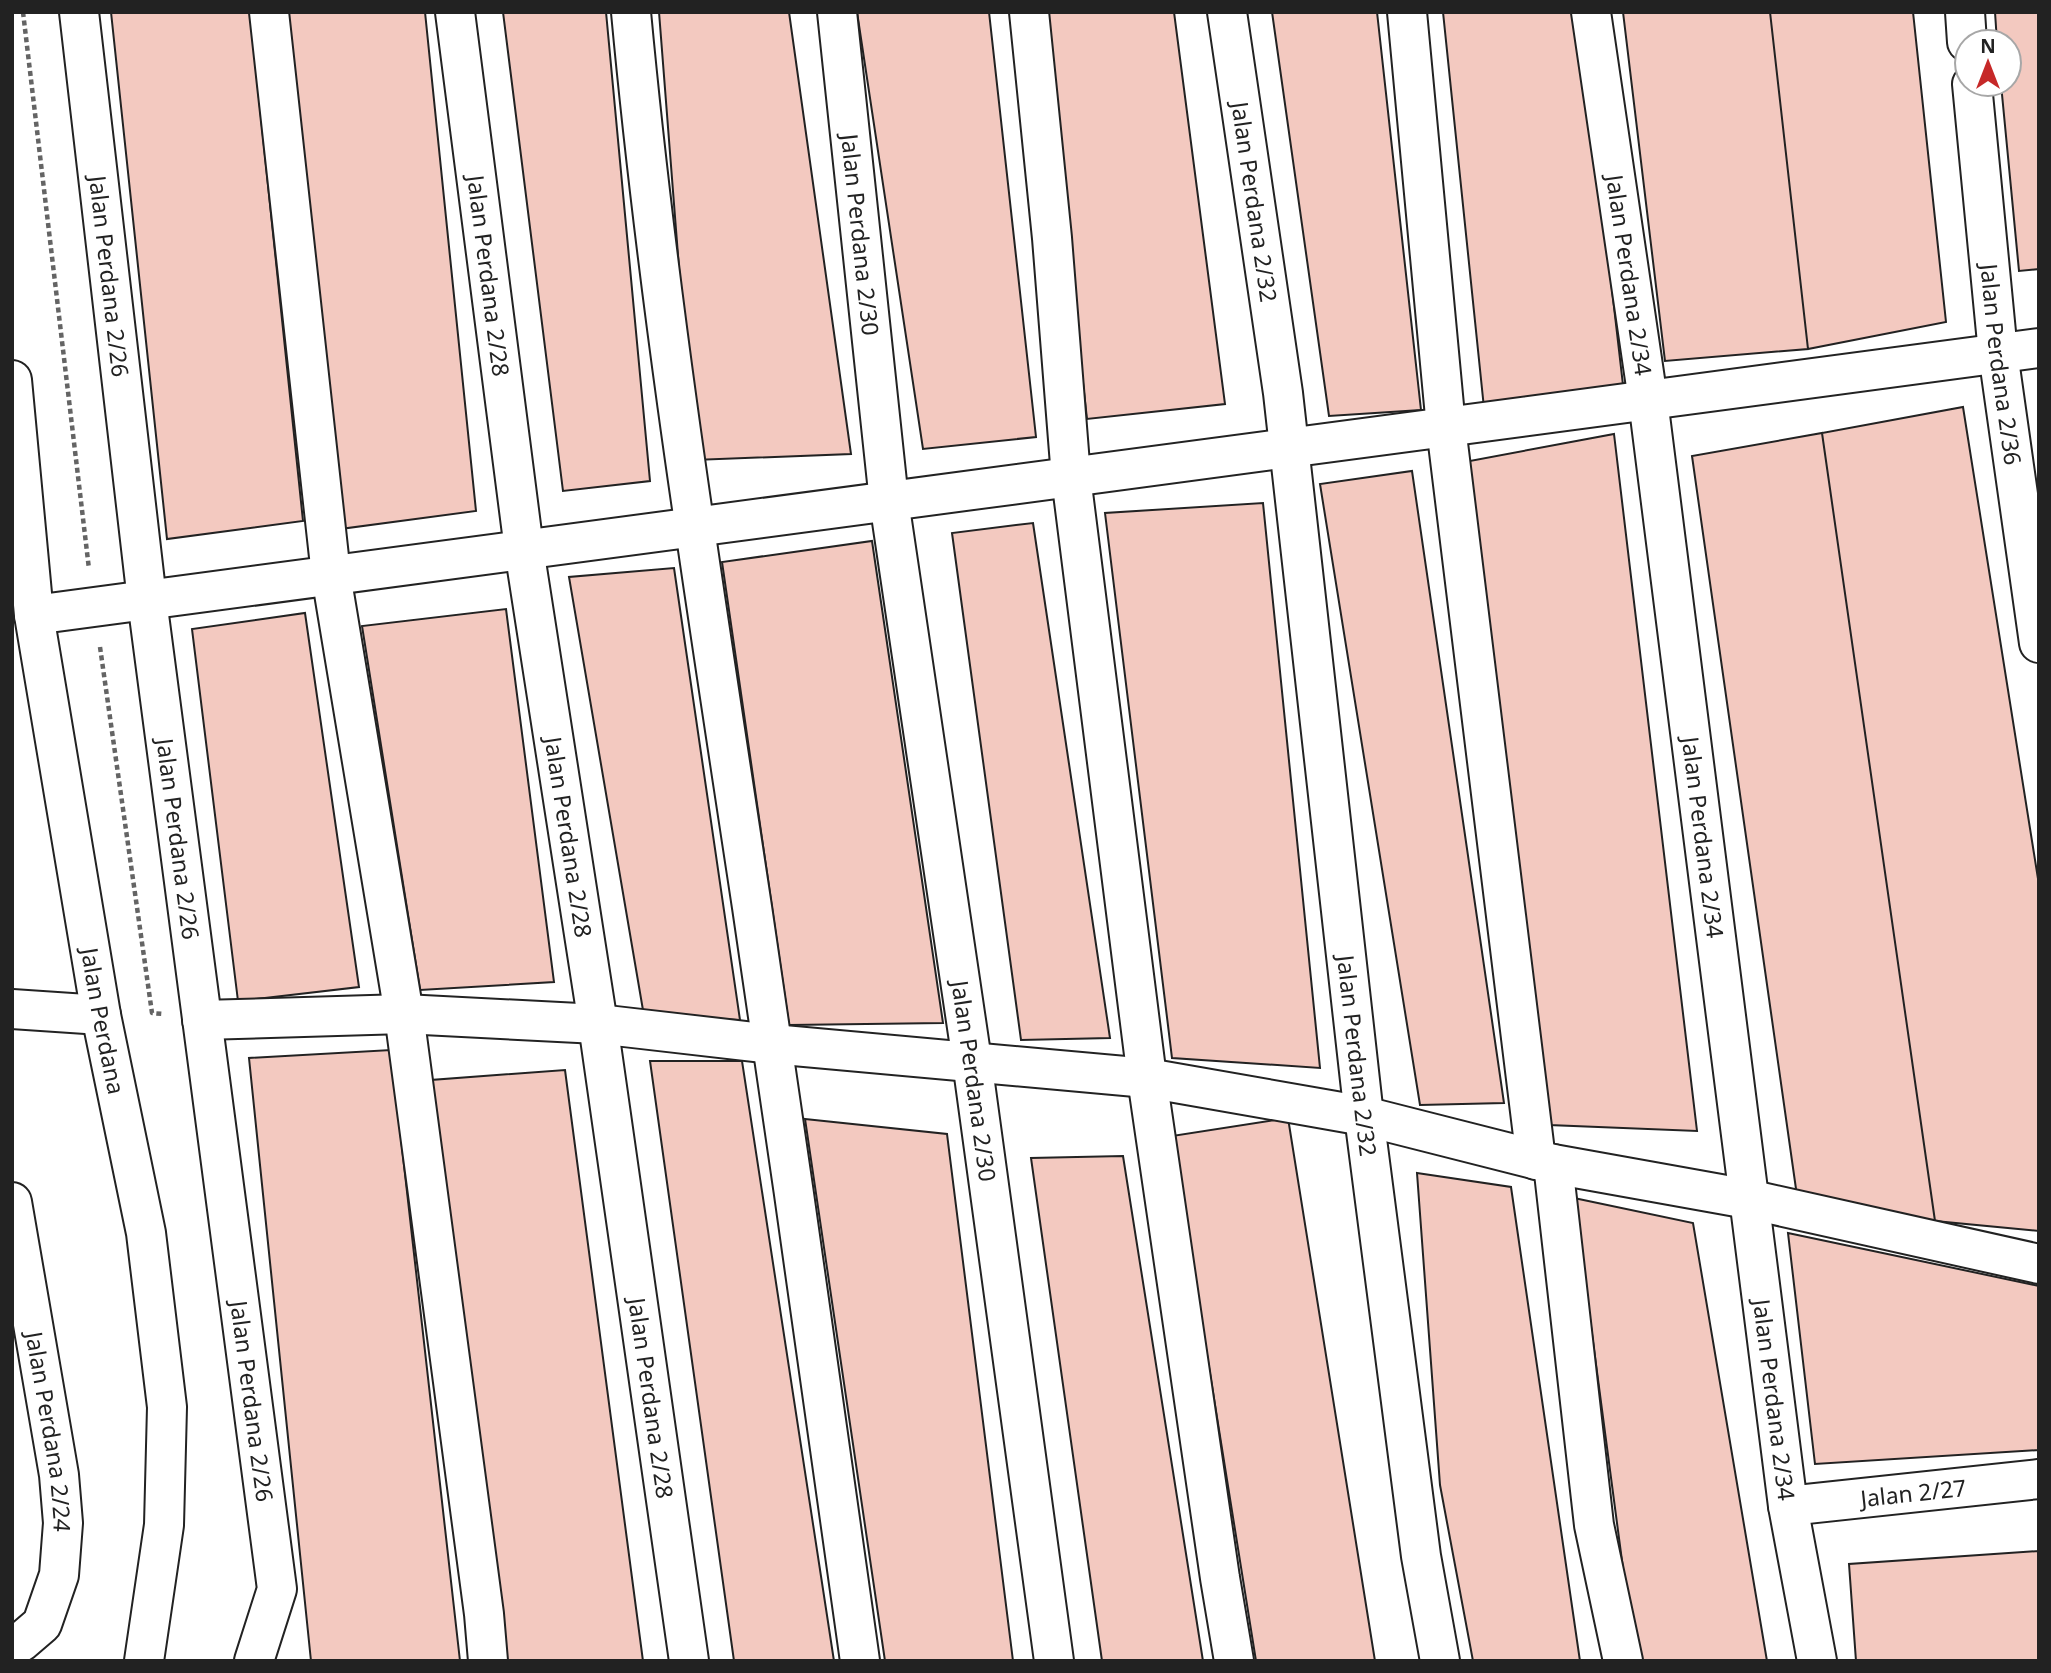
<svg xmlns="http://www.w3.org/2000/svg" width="2051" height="1673" font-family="'Noto Sans',sans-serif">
  <rect width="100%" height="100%" fill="#fff"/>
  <!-- building -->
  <path fill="#f3c9c0" stroke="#222" stroke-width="2" d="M111,12H250L303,521L167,539Z
    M286,12H425L476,511L340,529Z
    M503,12H606L650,481L563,491Z
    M659,12H789L851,454L694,460Z
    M857,12H989L1036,437L923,449Z
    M1042,12H1174L1225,404L1087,419Z
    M1272,12H1377L1421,410L1329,416Z
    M1443,12H1580L1623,385L1484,408Z
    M1623,12H1770L1808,349L1665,361Z
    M1770,12H1913L1946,322L1808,349Z
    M1995,12H2039V269L2019,271L2001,84H2009V42H1997Z
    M1963,407L2039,885V1231L1935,1221L1822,433Z
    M1822,433L1935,1221L1798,1203L1692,456Z
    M1614,434L1697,1131L1549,1125L1459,463Z
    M1412,471L1504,1103L1420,1105L1320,484Z
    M1263,503L1320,1068L1172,1058L1105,513Z
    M1033,523L1110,1038L1021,1040L952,533Z
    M872,541L943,1023L789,1025L722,562Z
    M674,568L740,1020L644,1016L569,577Z
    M506,609L554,982L420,990L362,626Z
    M305,613L359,987L238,1001L192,629Z
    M391,1050L460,1661H311L249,1058Z
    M650,1061H742L834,1661H734Z
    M565,1070L643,1661H507L431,1080Z
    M1288,1118L1375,1661H1256L1172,1136Z
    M805,1119L947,1134L1013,1661H885Z
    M1123,1156L1203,1661H1102L1031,1158Z
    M1417,1173L1511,1187L1580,1661H1473L1440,1485Z
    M1574,1198L1693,1223L1767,1661H1641L1624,1576Z
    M1788,1233L2039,1286V1450L1815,1464Z
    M2039,1551V1661H1856L1849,1564Z"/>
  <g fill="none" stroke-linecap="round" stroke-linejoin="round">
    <defs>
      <g id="minor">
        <path id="s1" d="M79,12L147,600L277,1589L254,1661"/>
        <path d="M269,12L331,575L404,1014L484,1614L488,1661"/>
        <path id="s2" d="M455,12L524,549L598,1024L689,1661"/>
        <path d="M631,12C659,312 707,610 752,907C790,1158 824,1410 860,1661"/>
        <path id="s3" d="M837,12L889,501L972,1061L1054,1661"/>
        <path d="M1029,12L1052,238L1071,477L1147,1078L1220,1578L1234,1661"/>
        <path id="s4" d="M1227,12L1283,393L1364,1116L1421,1556L1440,1661"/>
        <path d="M1407,12L1446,427L1536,1160"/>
        <path id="s5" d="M1591,12L1648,400L1788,1506L1817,1661"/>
        <path d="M1965,12L1967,42"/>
        <path id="s6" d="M1972,84L1998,353L2039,643"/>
        <path id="s7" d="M12,380L34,615L101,1015L146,1233L167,1407L164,1525L144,1661"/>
        <path d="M34,615L2039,348"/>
        <path d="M12,1009L101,1015"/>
        <path d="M202,1020L404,1014L598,1024L772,1044L1147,1078L1364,1116L1553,1164L1748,1199L2039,1264"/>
        <path d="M1553,1164L1594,1525L1623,1661"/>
        <path id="s8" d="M12,1202L59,1475L63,1523L59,1575L42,1624L21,1642L12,1644"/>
        <path id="s9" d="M1788,1506L2039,1479"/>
      </g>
    </defs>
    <!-- minor casing -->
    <use href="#minor" stroke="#222" stroke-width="42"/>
    <!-- path -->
    <path stroke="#646464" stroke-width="4.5" stroke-dasharray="5 3.5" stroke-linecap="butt" d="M23,12L89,569
      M100,647L152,1013L163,1014"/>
    <!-- minor -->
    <use href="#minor" stroke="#fff" stroke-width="38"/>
  </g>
  <g text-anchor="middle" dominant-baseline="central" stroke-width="5" stroke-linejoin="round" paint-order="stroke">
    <!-- street labels -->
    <g font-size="23" fill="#222" stroke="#fff">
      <text stroke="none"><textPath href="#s4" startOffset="192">Jalan Perdana 2/32</textPath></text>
      <text stroke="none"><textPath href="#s3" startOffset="224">Jalan Perdana 2/30</textPath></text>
      <text stroke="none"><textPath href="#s5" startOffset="266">Jalan Perdana 2/34</textPath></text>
      <text stroke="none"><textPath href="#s1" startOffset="266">Jalan Perdana 2/26</textPath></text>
      <text stroke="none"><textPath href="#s2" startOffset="266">Jalan Perdana 2/28</textPath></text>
      <text stroke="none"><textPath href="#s6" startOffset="282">Jalan Perdana 2/36</textPath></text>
      <text stroke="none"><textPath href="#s2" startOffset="833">Jalan Perdana 2/28</textPath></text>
      <text stroke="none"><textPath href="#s5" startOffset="833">Jalan Perdana 2/34</textPath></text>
      <text stroke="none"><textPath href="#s1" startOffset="833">Jalan Perdana 2/26</textPath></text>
      <text stroke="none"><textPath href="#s7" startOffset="648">Jalan Perdana</textPath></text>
      <text stroke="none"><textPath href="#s4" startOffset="1052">Jalan Perdana 2/32</textPath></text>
      <text stroke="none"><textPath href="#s3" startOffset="1078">Jalan Perdana 2/30</textPath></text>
      <text stroke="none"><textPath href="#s2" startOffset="1400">Jalan Perdana 2/28</textPath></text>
      <text stroke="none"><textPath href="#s5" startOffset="1400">Jalan Perdana 2/34</textPath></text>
      <text stroke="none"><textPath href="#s1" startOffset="1400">Jalan Perdana 2/26</textPath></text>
      <text stroke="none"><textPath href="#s8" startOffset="233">Jalan Perdana 2/24</textPath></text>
      <text stroke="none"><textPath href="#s9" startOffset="126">Jalan 2/27</textPath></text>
    </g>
  </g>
  <!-- border -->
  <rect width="2051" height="1673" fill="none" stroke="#222222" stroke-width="28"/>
  <!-- north arrow -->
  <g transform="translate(1988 63)"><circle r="33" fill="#ffffff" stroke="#a7a7a7" stroke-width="2"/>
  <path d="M0-5L12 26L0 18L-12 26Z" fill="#c62828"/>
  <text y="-10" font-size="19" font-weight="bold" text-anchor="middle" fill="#222222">N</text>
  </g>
</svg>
